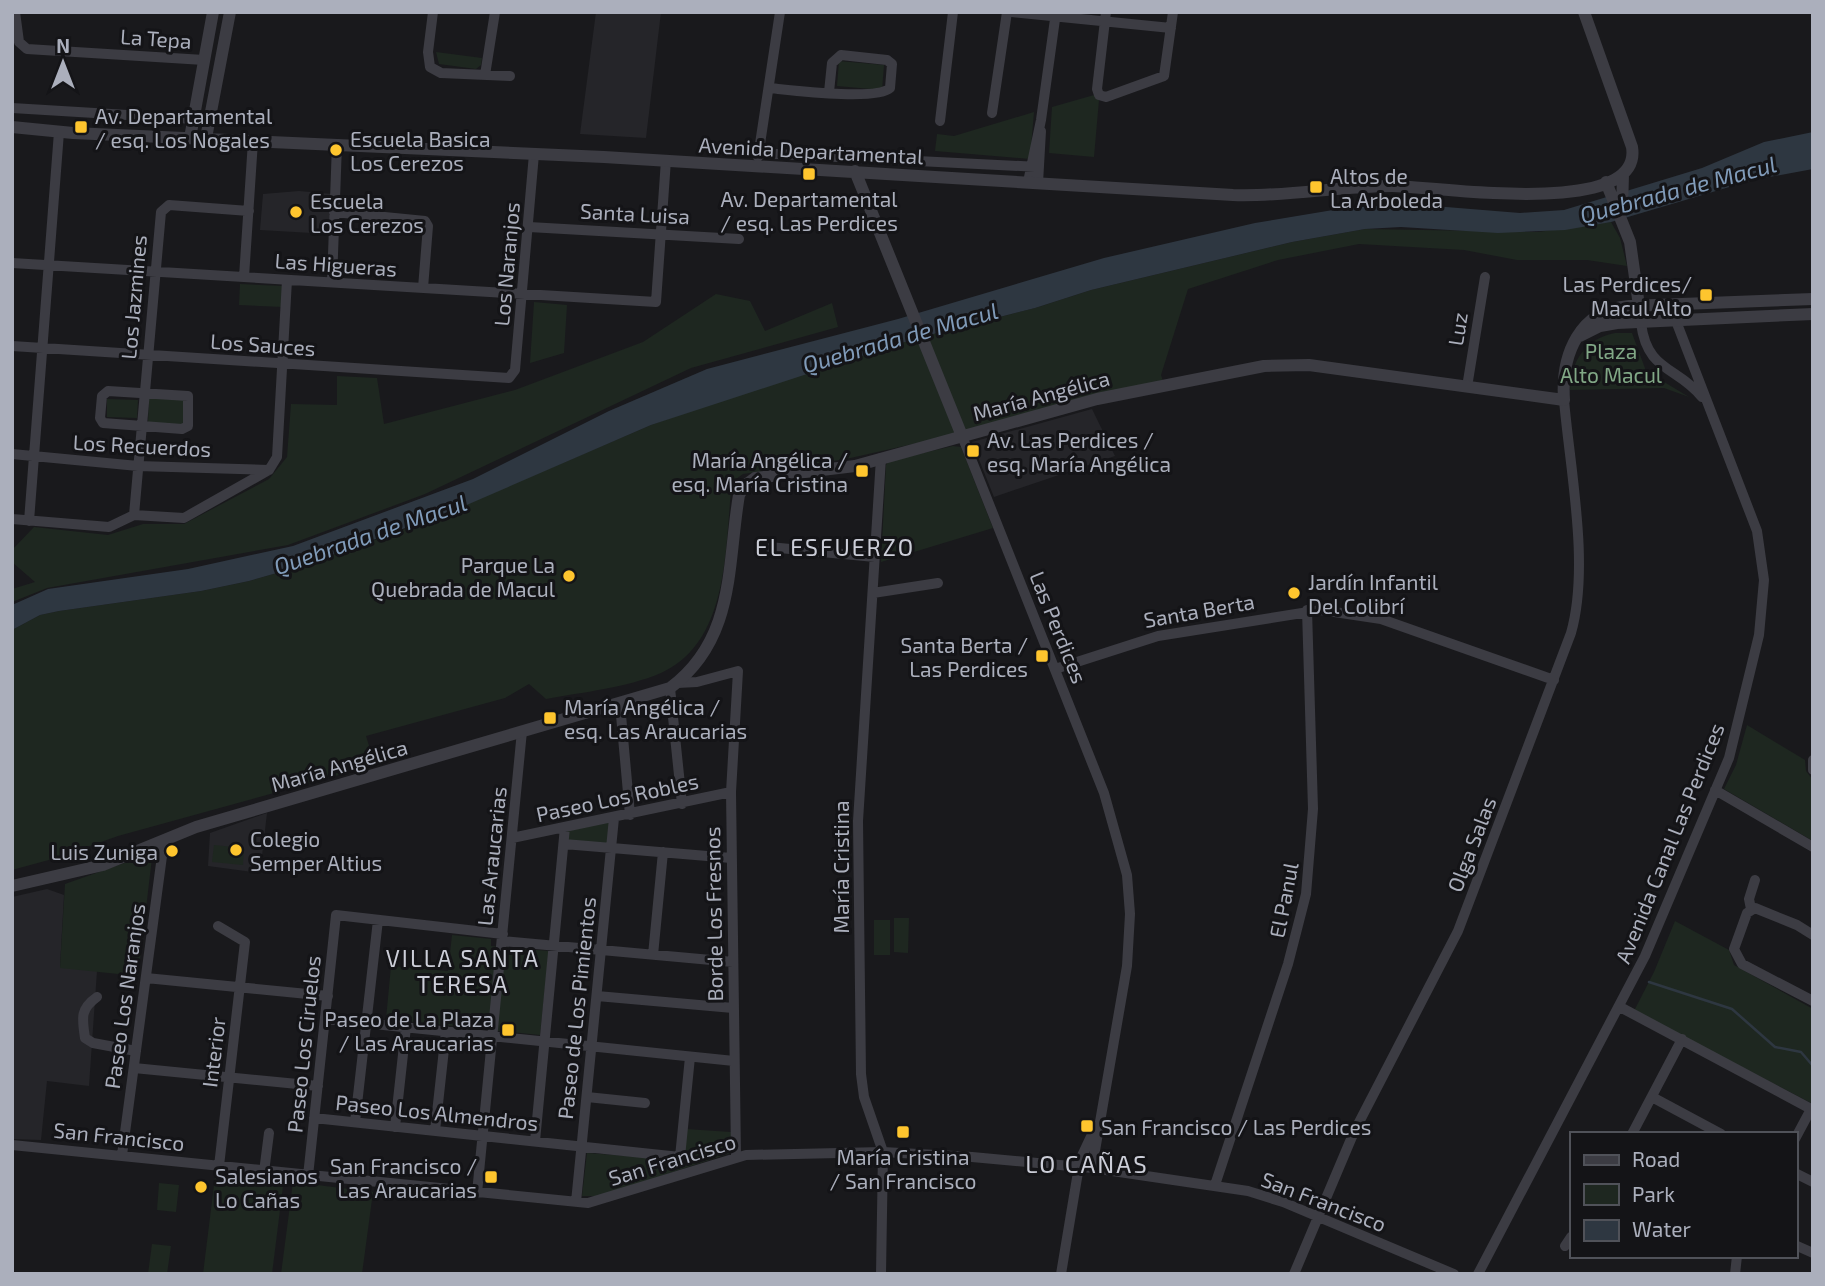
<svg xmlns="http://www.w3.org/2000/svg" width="1825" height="1286" font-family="'Exo 2',sans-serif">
  <rect width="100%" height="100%" fill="#19191c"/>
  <!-- built -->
  <path fill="#252529" d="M596,12H661L646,138L580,134Z
    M299,191L332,194L329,234L260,230L263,194Z
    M1092,409L1115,456L994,497L972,442Z
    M267,813L260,873L208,866L210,833Z
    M47,889L64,895L60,967L97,971L89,1086L47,1081L41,1140L12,1139V897Z"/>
  <!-- green -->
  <path fill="#1e2720" d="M436,52L482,58L481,65L476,69L439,64Z
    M839,61L884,65L882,90L837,86Z
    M1094,95L1099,100L1094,157L1049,153L1052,107Z
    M1034,112L1030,159L935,151L937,134L954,136Z
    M1611,222L1620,238L1627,266L1587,260H1517L1464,250L1359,244L1278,260L1188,289L1161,375L1163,381L953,435L846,459L743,474L736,479L731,491C725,552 728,643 661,673C626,688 583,692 546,699L529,684L505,698L366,736L375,765L118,836L56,858L12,870V630L40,615L59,611L201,591L249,581L305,565L422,523L651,425L710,404L914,339L1035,308L1091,290L1292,242L1365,229L1538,232Z
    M240,284L284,286L283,307L239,305Z
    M716,294L750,301L765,331L832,303L838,327L691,368L425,494L288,545L47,588L12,602V589L35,582L12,562V550L34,527L108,535L143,524H184L269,479L287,457L291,404L337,405V376L377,378L384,424L515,390L643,342Z
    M534,302L567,305L564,353L530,363Z
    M1615,333H1632L1646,371L1689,397L1664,388L1570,390C1571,361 1585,339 1615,333Z
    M149,395L185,397V420L181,425L148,423Z
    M107,399L138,400L137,418L107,417Z
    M953,446L961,447L993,528L881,562L886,465L889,461Z
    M1747,725L1805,760L1806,771L1813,780V841L1724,789L1736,765Z
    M609,822V845L566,842L567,831Z
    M214,845L244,848L243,865L212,862Z
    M147,855L152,858L138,976L60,968L65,884Z
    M894,918H909L908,953L894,952Z
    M874,920H890V955H874Z
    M1675,921L1729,950L1734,965L1813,1009V1104L1634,1011L1654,972Z
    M452,935L491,939V946L549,951L540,1035L386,1019L391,966L448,971Z
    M686,1129L731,1132V1153L600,1196H582L587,1153L683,1160Z
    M215,1177L283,1186L272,1274H203Z
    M293,1182L373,1192L362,1274H281Z
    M159,1183L179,1185L176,1212L157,1210Z
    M152,1244L171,1246L167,1274H148Z"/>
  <!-- water -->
  <path fill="#2e3741" d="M1813,132V169L1753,180L1611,222L1565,230L1498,233L1401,227L1365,229L1292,242L1091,290L1035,308L914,339L651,425L462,507L305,565L249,581L201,591L59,611L40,615L12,630V605L48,589L188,569L293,546L473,479L609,411L707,369L898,319L1104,258L1255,223L1345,208L1409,204L1520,213L1564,210L1702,168L1764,142Z"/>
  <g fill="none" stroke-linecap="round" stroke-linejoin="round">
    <!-- stream -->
    <path stroke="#2e3741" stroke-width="2.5" d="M1649,982L1732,1009L1775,1047L1801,1052L1813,1066"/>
    <!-- minor -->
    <path stroke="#3c3c43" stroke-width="10" d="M15,12L19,42L27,49L204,60
      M433,12L428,52L430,67L441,73L510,76
      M1012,12L1171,28
      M1106,12L1097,89L1099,95L1106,97L1164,76L1173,12
      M485,75L495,12
      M769,88C790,90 877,101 890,88L892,64L887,60L841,55L832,63L829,92
      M12,108L194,119
      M992,113L1007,12
      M940,121L953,12
      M759,153L1039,167
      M758,157L780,12
      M1028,182L1041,120L1056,12
      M1038,183L1041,131
      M334,212L425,221L428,226L423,288
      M529,227L739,239
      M12,263L656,302L666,160
      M244,277L253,141
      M332,282L337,144
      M1641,323C1647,372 1677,366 1702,397
      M12,346L509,378L515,370L534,154
      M1467,387L1485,277
      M108,391L188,396V426L182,429L103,423L100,418L102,396Z
      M962,436L1104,793L1127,875L1130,914L1127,966L1092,1168
      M12,454L138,466L269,470
      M134,515L161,212L169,205L249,211
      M12,519L109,527L134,515L184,518L269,470L277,457L287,280
      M29,521L59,132
      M769,547L875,557
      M873,593L938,583
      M1055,669L1158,636L1321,610L1381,619L1554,680
      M677,683L697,682L738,671L731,792L736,1156
      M670,688L682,804
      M620,704L630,815
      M1813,760V770
      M1715,790L1813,847
      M512,838L731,792
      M564,844L731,858
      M1751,909L1749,899L1755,880
      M218,926L245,942L219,1166
      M1813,935L1797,925L1755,908L1747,913L1734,949L1742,964L1813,1001
      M502,941L733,962
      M653,955L663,852
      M146,978L328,996
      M597,996L733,1008
      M97,997C80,1009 82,1018 85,1038L93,1043L136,1051
      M1620,1007L1813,1110
      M325,1019L734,1061
      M134,1068L318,1086
      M587,1097L645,1103
      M1652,1097L1721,1134
      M314,1118L680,1157L690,1057
      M355,1122L378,920
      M395,1127L406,1027
      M435,1131L446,1031
      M1632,1134L1682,1039
      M1795,1139L1811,1109
      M535,1141L565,827
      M12,1145L588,1203L746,1155L883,1152L972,1157L1092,1168L1248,1191L1283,1202L1454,1274
      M122,1155L164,841
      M264,1172L269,1133
      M1795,1173L1813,1182
      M308,1176L336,915L503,934
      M1215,1185L1288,964L1306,894L1313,809L1307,610
      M477,1193L522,731
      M576,1202L614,818
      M1795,1245L1813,1253
      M1565,1246L1571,1237
      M881,1274L883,1152L864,1097L861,1074L858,821L881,458
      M1061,1274L1080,1160L1096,1126
      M1294,1274L1354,1132L1458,931L1571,633C1590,566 1570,470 1564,400
      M1478,1274L1645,956L1729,758L1759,635L1764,580L1757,531L1676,321
      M1735,1274L1737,1256"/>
    <!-- tertiary -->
    <path stroke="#3c3c43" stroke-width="12" d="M12,127L73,133L604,157L1233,195C1287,197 1339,186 1392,186C1434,186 1644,220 1632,147L1584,12
      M190,138L213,12
      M206,138L230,12
      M855,171L962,436
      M1606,182L1630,242L1640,313
      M1622,211L1623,174
      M1580,336L1600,326L1617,323L1813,314
      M12,886L103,865L196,827L670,688C736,639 727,565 739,495L744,486L755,478L855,466L1097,399L1264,366L1309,365L1564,400C1561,355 1579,310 1629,306L1813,299"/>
  </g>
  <!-- markers -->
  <g fill="#fec52e" stroke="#141417" stroke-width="2.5">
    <rect x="74" y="120" width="14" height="14" rx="3.5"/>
    <circle cx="336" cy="150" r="7"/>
    <rect x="802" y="167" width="14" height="14" rx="3.5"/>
    <rect x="1309" y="180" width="14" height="14" rx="3.5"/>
    <circle cx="296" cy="212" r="7"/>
    <rect x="1699" y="288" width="14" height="14" rx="3.5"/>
    <rect x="966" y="444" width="14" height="14" rx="3.5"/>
    <rect x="855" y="464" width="14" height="14" rx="3.5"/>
    <circle cx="569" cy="576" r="7"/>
    <circle cx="1294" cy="593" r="7"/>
    <rect x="1035" y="649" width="14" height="14" rx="3.5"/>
    <rect x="543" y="711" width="14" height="14" rx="3.5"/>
    <circle cx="236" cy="850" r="7"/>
    <circle cx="172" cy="851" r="7"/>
    <rect x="501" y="1023" width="14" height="14" rx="3.5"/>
    <rect x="1080" y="1119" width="14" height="14" rx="3.5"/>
    <rect x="896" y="1125" width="14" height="14" rx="3.5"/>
    <rect x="484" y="1170" width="14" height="14" rx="3.5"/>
    <circle cx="201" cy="1187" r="7"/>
  </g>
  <g text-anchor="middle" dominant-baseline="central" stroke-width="6" stroke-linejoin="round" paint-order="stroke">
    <!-- street labels -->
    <g font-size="21" fill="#abafbc" stroke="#141417">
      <text transform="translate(156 38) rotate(4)">La Tepa</text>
      <text transform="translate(811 150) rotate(3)">Avenida Departamental</text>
      <text transform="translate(635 213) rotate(3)">Santa Luisa</text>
      <text transform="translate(336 264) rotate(4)">Las Higueras</text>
      <text transform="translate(506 264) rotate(-85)">Los Naranjos</text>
      <text transform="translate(133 297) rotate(-85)">Los Jazmines</text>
      <text transform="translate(1457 329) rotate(-81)">Luz</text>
      <text transform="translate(263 344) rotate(4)">Los Sauces</text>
      <text transform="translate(1041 395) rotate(-15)">María Angélica</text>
      <text transform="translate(142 445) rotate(3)">Los Recuerdos</text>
      <text transform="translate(1199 610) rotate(-10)">Santa Berta</text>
      <text transform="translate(1059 627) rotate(68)">Las Perdices</text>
      <text transform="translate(339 765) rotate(-16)">María Angélica</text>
      <text transform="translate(617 797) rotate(-12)">Paseo Los Robles</text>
      <text transform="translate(1669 843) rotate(-68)">Avenida Canal Las Perdices</text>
      <text transform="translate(1471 844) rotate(-69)">Olga Salas</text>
      <text transform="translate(491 856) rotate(-84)">Las Araucarias</text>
      <text transform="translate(840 867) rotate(-90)">María Cristina</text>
      <text transform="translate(1283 900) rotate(-79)">El Panul</text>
      <text transform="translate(713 914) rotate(-91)">Borde Los Fresnos</text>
      <text transform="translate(124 996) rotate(-82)">Paseo Los Naranjos</text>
      <text transform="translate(576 1008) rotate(-84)">Paseo de Los Pimientos</text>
      <text transform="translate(303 1044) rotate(-84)">Paseo Los Ciruelos</text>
      <text transform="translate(213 1052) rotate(-83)">Interior</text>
      <text transform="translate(437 1112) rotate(6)">Paseo Los Almendros</text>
      <text transform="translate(119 1136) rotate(6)">San Francisco</text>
      <text transform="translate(672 1159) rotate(-17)">San Francisco</text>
      <text transform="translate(1324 1201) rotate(21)">San Francisco</text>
    </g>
    <!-- poi labels -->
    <g font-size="21" fill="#abafbc" stroke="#141417" text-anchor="start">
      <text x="95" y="115">Av. Departamental<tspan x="95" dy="24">/ esq. Los Nogales</tspan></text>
      <text x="350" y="138">Escuela Basica<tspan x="350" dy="24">Los Cerezos</tspan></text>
      <text x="1330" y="175">Altos de<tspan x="1330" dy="24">La Arboleda</tspan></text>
      <text x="809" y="198" text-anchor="middle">Av. Departamental<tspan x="809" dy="24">/ esq. Las Perdices</tspan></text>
      <text x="310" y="200">Escuela<tspan x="310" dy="24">Los Cerezos</tspan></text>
      <text x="1692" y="283" text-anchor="end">Las Perdices/<tspan x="1692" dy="24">Macul Alto</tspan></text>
      <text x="987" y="439">Av. Las Perdices /<tspan x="987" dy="24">esq. María Angélica</tspan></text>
      <text x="848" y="459" text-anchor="end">María Angélica /<tspan x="848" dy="24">esq. María Cristina</tspan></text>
      <text x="555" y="564" text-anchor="end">Parque La<tspan x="555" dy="24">Quebrada de Macul</tspan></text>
      <text x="1308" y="581">Jardín Infantil<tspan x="1308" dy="24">Del Colibrí</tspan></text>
      <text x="1028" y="644" text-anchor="end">Santa Berta /<tspan x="1028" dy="24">Las Perdices</tspan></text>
      <text x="564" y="706">María Angélica /<tspan x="564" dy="24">esq. Las Araucarias</tspan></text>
      <text x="250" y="838">Colegio<tspan x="250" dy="24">Semper Altius</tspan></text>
      <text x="158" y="851" text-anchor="end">Luis Zuniga</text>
      <text x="494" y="1018" text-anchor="end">Paseo de La Plaza<tspan x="494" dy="24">/ Las Araucarias</tspan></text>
      <text x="1101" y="1126">San Francisco / Las Perdices</text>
      <text x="903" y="1156" text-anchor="middle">María Cristina<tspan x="903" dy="24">/ San Francisco</tspan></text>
      <text x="477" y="1165" text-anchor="end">San Francisco /<tspan x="477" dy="24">Las Araucarias</tspan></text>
      <text x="215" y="1175">Salesianos<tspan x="215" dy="24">Lo Cañas</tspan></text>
    </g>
    <!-- park labels -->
    <g font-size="21" fill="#81a886" stroke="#141417">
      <text x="1611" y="350">Plaza<tspan x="1611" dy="24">Alto Macul</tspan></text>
    </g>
    <!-- water labels -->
    <g font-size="23" font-style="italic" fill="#809bb9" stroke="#141417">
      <text transform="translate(1678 189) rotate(-15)">Quebrada de Macul</text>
      <text transform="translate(900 337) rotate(-16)">Quebrada de Macul</text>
      <text transform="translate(370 534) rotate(-19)">Quebrada de Macul</text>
    </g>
    <!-- neighbourhood labels -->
    <g font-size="23" letter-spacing="2" fill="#ccced8" stroke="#141417">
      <text x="835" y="547">EL ESFUERZO</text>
      <text x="463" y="958">VILLA SANTA<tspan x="463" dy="26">TERESA</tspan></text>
    </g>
    <!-- quarter labels -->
    <g font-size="24" letter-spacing="2" fill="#ccced8" stroke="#141417">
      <text x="1087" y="1163">LO CAÑAS</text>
    </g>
  </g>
  <!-- border -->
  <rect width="1825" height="1286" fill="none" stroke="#abafbc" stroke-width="28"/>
  <!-- legend -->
  <rect x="1570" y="1132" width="228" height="126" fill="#141417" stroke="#505259" stroke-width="2"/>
  <rect x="1584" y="1155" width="35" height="10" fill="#3c3c43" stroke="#505259" stroke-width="2"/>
  <text x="1632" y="1167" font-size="21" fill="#abafbc">Road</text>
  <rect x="1584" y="1184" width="35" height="21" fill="#1e2720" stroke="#505259" stroke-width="2"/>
  <text x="1632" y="1202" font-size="21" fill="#abafbc">Park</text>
  <rect x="1584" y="1220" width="35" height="21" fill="#2e3741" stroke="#505259" stroke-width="2"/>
  <text x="1632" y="1237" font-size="21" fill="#abafbc">Water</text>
  <!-- north arrow -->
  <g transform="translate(63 63)" stroke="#141417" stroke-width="5" paint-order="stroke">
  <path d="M0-5L12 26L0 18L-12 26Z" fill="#abafbc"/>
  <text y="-10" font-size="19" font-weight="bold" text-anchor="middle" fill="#abafbc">N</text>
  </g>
</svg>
